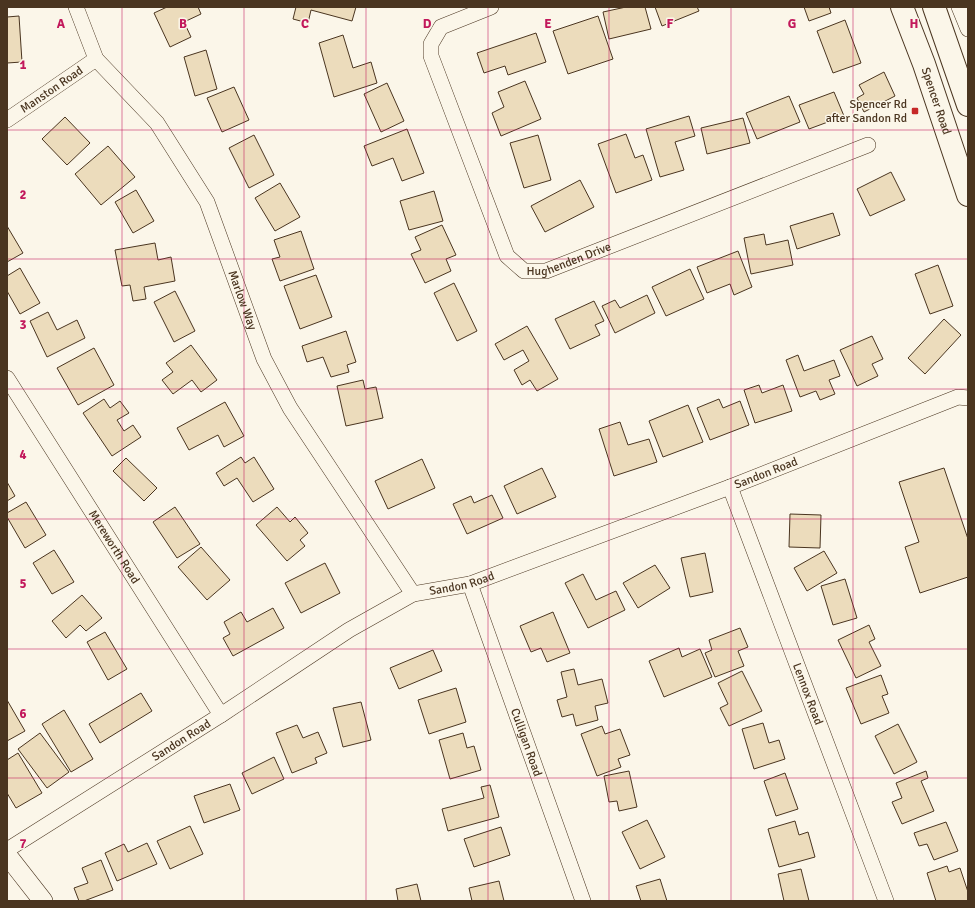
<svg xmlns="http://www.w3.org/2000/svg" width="975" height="908" font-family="Signika,sans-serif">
  <rect width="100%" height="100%" fill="#fbf6e9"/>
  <!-- building -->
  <path fill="#ecdcbc" stroke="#4a3520" d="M167,7H198L201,14L184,22L191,37L170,47L154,13Z
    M296,7H356L352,21L311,10L308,23L293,19Z
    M626,7H645L651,29L609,39L603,12Z
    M655,7H697L699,11L662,26Z
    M804,7H829L831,13L809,21Z
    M19,16L22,62L7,63V17Z
    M598,16L613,59L568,74L553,31Z
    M845,20L861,63L833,73L817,31Z
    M536,33L546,62L508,75L505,66L484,73L477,53Z
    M343,35L353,68L371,62L377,83L334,97L319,43Z
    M206,50L217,89L195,96L184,57Z
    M884,72L895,96L864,112L857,98L864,94L859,85Z
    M525,81L541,119L501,136L492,113L504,107L498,92Z
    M387,83L404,121L381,132L364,94Z
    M234,87L249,120L222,132L207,98Z
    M834,92L844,116L809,129L799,105Z
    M789,96L800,122L757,139L746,113Z
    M689,116L695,136L675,142L684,170L660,177L646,129Z
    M65,117L90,143L67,165L42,139Z
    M743,118L750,143L707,154L701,128Z
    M407,129L424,173L402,181L393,158L372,166L364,146Z
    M626,134L635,158L643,155L652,180L616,193L598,144Z
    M254,135L274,175L249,188L229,148Z
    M538,135L551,180L524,188L510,143Z
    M108,146L135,177L101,205L75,174Z
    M891,172L905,200L870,216L857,189Z
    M580,180L594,207L545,232L531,206Z
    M280,183L300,217L275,231L255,198Z
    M136,190L154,221L133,233L115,202Z
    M434,191L443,221L409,230L400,201Z
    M833,213L840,235L797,249L790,226Z
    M442,225L456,255L446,259L451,271L425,283L411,254L421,250L415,237Z
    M7,226L23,253L7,262Z
    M301,231L314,269L280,281L272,259L280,257L274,240Z
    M764,234L766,245L788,240L793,265L751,274L744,238Z
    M155,243L158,260L171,257L175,281L144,287L146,299L133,301L130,285L122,286L115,250Z
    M738,251L752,287L734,295L730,284L707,293L697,267Z
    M938,265L953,306L930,314L915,274Z
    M20,268L40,303L20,314L7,291V276Z
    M690,269L704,299L666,316L652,287Z
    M316,275L332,317L300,329L284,286Z
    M454,283L477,331L457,341L434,293Z
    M175,291L195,331L174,342L154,302Z
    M647,295L655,313L615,333L602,306L615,300L620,308Z
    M594,301L604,321L595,325L600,335L570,349L555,319Z
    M48,312L57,330L77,320L85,338L47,357L30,321Z
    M944,319L961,335L925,374L908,358Z
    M527,326L558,379L537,391L530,380L522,385L514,370L529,361L523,350L504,360L495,344Z
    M346,331L356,362L347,365L349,372L331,377L323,357L307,362L302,346Z
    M872,336L883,359L872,364L878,376L857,386L840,350Z
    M191,345L217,380L201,392L192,380L173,394L162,380L173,372L166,363Z
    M94,348L114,385L78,405L57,368Z
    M798,355L804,371L834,360L840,376L829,380L835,394L820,400L816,391L800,397L786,360Z
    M363,380L365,389L376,387L383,418L346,426L337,386Z
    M759,385L762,393L783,385L792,411L755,423L744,390Z
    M104,399L110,408L120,401L129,413L117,420L124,431L133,425L141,437L112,456L83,413Z
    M719,399L723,408L740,401L749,425L710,440L697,408Z
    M225,402L244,436L224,447L218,435L189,450L177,428Z
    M688,405L703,442L663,457L649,421Z
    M620,422L628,445L649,439L657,462L614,476L599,429Z
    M241,457L245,463L254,457L274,489L253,502L237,478L224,486L216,473Z
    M126,458L157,488L144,501L113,471Z
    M422,459L435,488L388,509L375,481Z
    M542,468L556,497L517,514L504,486Z
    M944,468L968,539V577L920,593L905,547L919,542L899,482Z
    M7,482L15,496L7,501Z
    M492,495L503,518L467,534L453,504L471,496L474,503Z
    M26,502L46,535L25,548L7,517V513Z
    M175,507L200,544L177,558L153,522Z
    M277,507L290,522L295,517L308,533L300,540L305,546L287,561L256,525Z
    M790,514L821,515L820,548L789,547Z
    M201,547L230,580L207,600L178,567Z
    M54,550L74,582L52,594L33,563Z
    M824,551L837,573L807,591L794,568Z
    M705,553L713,592L690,597L681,558Z
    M325,563L340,593L301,613L285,583Z
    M655,565L670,588L638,608L623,583Z
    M583,574L596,600L616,591L625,610L588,628L565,583Z
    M845,579L857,618L833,625L821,586Z
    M82,595L102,618L86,631L80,625L66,638L52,621Z
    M273,608L284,628L233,656L223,638L230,634L224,622L241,612L247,622Z
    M553,612L570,653L547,662L541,648L531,652L520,626Z
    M869,625L875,639L869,642L881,666L856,678L838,640Z
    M740,628L748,647L738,651L744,666L715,677L705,653L712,650L709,640Z
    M105,632L127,669L108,680L87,642Z
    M679,648L682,657L700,649L712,677L664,697L649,661Z
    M433,650L442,671L399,689L390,668Z
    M574,669L578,685L602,679L608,703L595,706L598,720L576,726L573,714L562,717L557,700L567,697L561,672Z
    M742,671L762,711L729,726L720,708L728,704L718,683Z
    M881,675L888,694L882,696L889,713L861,724L846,688Z
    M456,688L466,722L429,734L418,700Z
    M141,693L152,711L100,743L89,724Z
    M7,700L25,731L7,741Z
    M361,702L371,740L343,747L333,708Z
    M64,710L93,759L71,772L42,724Z
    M763,723L769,743L779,740L785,759L754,769L742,729Z
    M898,724L917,762L894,774L875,736Z
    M297,725L303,738L318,732L327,753L315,758L317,763L292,773L276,733Z
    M602,726L605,734L620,729L630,755L618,759L621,767L597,776L581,734Z
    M40,733L69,772L47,788L18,749Z
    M463,733L467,748L474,746L481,770L450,779L439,740Z
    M18,753L42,793L16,808L7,793V760Z
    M274,757L284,779L252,794L242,773Z
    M629,771L637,807L619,811L617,801L609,802L604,776Z
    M926,771L928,778L921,781L934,811L902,824L892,802L902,798L896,783Z
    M785,773L798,809L776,816L764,781Z
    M230,784L240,810L204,823L194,796Z
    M490,785L499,817L448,831L442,809L484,798L481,787Z
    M647,820L665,857L640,869L622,832Z
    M795,821L799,835L808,832L815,857L779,867L768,829Z
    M946,822L958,851L934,860L927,844L919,846L914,833Z
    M190,826L203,854L170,869L157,841Z
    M501,827L510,855L474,867L464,839Z
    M147,843L157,864L117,881L105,853L124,844L128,852Z
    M101,860L113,890L84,901H79L74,888L88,883L82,868Z
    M947,866L949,872L960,868L968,892V901H936L927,873Z
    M801,869L809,901H784L778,874Z
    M660,879L667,901H641L636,886Z
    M499,881L504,901H472L469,888Z
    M417,884L421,901H398L396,889Z"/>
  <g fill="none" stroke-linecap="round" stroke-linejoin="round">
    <defs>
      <g id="minor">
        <path id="s1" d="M76,7L96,59L157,123L207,202L264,359L290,408L413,594"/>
        <path id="s2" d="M491,7L441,27L431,44V56L507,256L524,271H546L868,145"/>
        <path d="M959,7L968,29"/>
        <path id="s3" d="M7,120L96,59"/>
        <path id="s4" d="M7,378L221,715"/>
        <path id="s5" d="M730,487L886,901"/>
        <path id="s6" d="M470,584L583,901"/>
        <path id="s7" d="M7,850L221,715L349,630L413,594L470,584L730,487L958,397L968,398"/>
      </g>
      <path id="tertiary" d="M7,855L43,901"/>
      <g id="primary">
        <path id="s8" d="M902,7L924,64L968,195"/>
        <path d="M934,7L968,105"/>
      </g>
    </defs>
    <!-- minor casing -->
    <use href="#minor" stroke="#4a3520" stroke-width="16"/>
    <!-- tertiary casing -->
    <use href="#tertiary" stroke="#4a3520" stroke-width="20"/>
    <!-- primary casing -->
    <use href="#primary" stroke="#4a3520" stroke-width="24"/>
    <!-- minor -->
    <use href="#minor" stroke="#fbf6e9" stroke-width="15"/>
    <!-- tertiary -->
    <use href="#tertiary" stroke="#fbf6e9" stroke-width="19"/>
    <!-- primary -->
    <use href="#primary" stroke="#fbf6e9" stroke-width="22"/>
  </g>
  <!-- grid -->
  <path fill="none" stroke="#c2185b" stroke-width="1" stroke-opacity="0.55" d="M122,7V901M244,7V901M366,7V901M488,7V901M609,7V901M731,7V901M853,7V901M7,130H968M7,259H968M7,389H968M7,519H968M7,649H968M7,778H968"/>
  <!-- markers -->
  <rect fill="#c62828" stroke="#fbf6e9" stroke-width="1.5" x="911" y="107" width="8" height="8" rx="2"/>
  <g text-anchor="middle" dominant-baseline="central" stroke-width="3" stroke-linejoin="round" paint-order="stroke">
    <!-- street labels -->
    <g font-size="12" fill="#4a3520" stroke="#fbf6e9">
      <text stroke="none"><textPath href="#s3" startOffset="54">Manston Road</textPath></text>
      <text stroke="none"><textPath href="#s8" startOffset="100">Spencer Road</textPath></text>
      <text stroke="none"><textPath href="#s2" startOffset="369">Hughenden Drive</textPath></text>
      <text stroke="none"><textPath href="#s1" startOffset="342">Marlow Way</textPath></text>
      <text stroke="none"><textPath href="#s7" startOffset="854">Sandon Road</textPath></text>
      <text stroke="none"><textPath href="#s4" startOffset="200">Mereworth Road</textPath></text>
      <text stroke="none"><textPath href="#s7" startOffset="530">Sandon Road</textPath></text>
      <text stroke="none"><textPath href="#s5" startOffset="221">Lennox Road</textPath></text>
      <text stroke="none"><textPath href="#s7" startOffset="206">Sandon Road</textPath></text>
      <text stroke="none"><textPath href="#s6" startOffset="168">Culligan Road</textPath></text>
    </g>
    <!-- poi labels -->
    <g font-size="12" fill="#4a3520" stroke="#fbf6e9" text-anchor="end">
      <text x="907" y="104">Spencer Rd<tspan x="907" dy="14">after Sandon Rd</tspan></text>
    </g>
  </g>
  <g font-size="13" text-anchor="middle" font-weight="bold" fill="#c2185b" stroke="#fbf6e9" stroke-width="3" stroke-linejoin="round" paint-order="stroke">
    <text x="61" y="28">A</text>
    <text x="183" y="28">B</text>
    <text x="305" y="28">C</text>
    <text x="427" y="28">D</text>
    <text x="548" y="28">E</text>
    <text x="670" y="28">F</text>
    <text x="792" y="28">G</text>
    <text x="914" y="28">H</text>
    <text x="23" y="69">1</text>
    <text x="23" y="199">2</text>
    <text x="23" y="329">3</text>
    <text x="23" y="459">4</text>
    <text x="23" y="588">5</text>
    <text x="23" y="718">6</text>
    <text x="23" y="848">7</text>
  </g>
  <!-- border -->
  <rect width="975" height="908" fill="none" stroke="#4a3520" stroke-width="16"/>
</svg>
